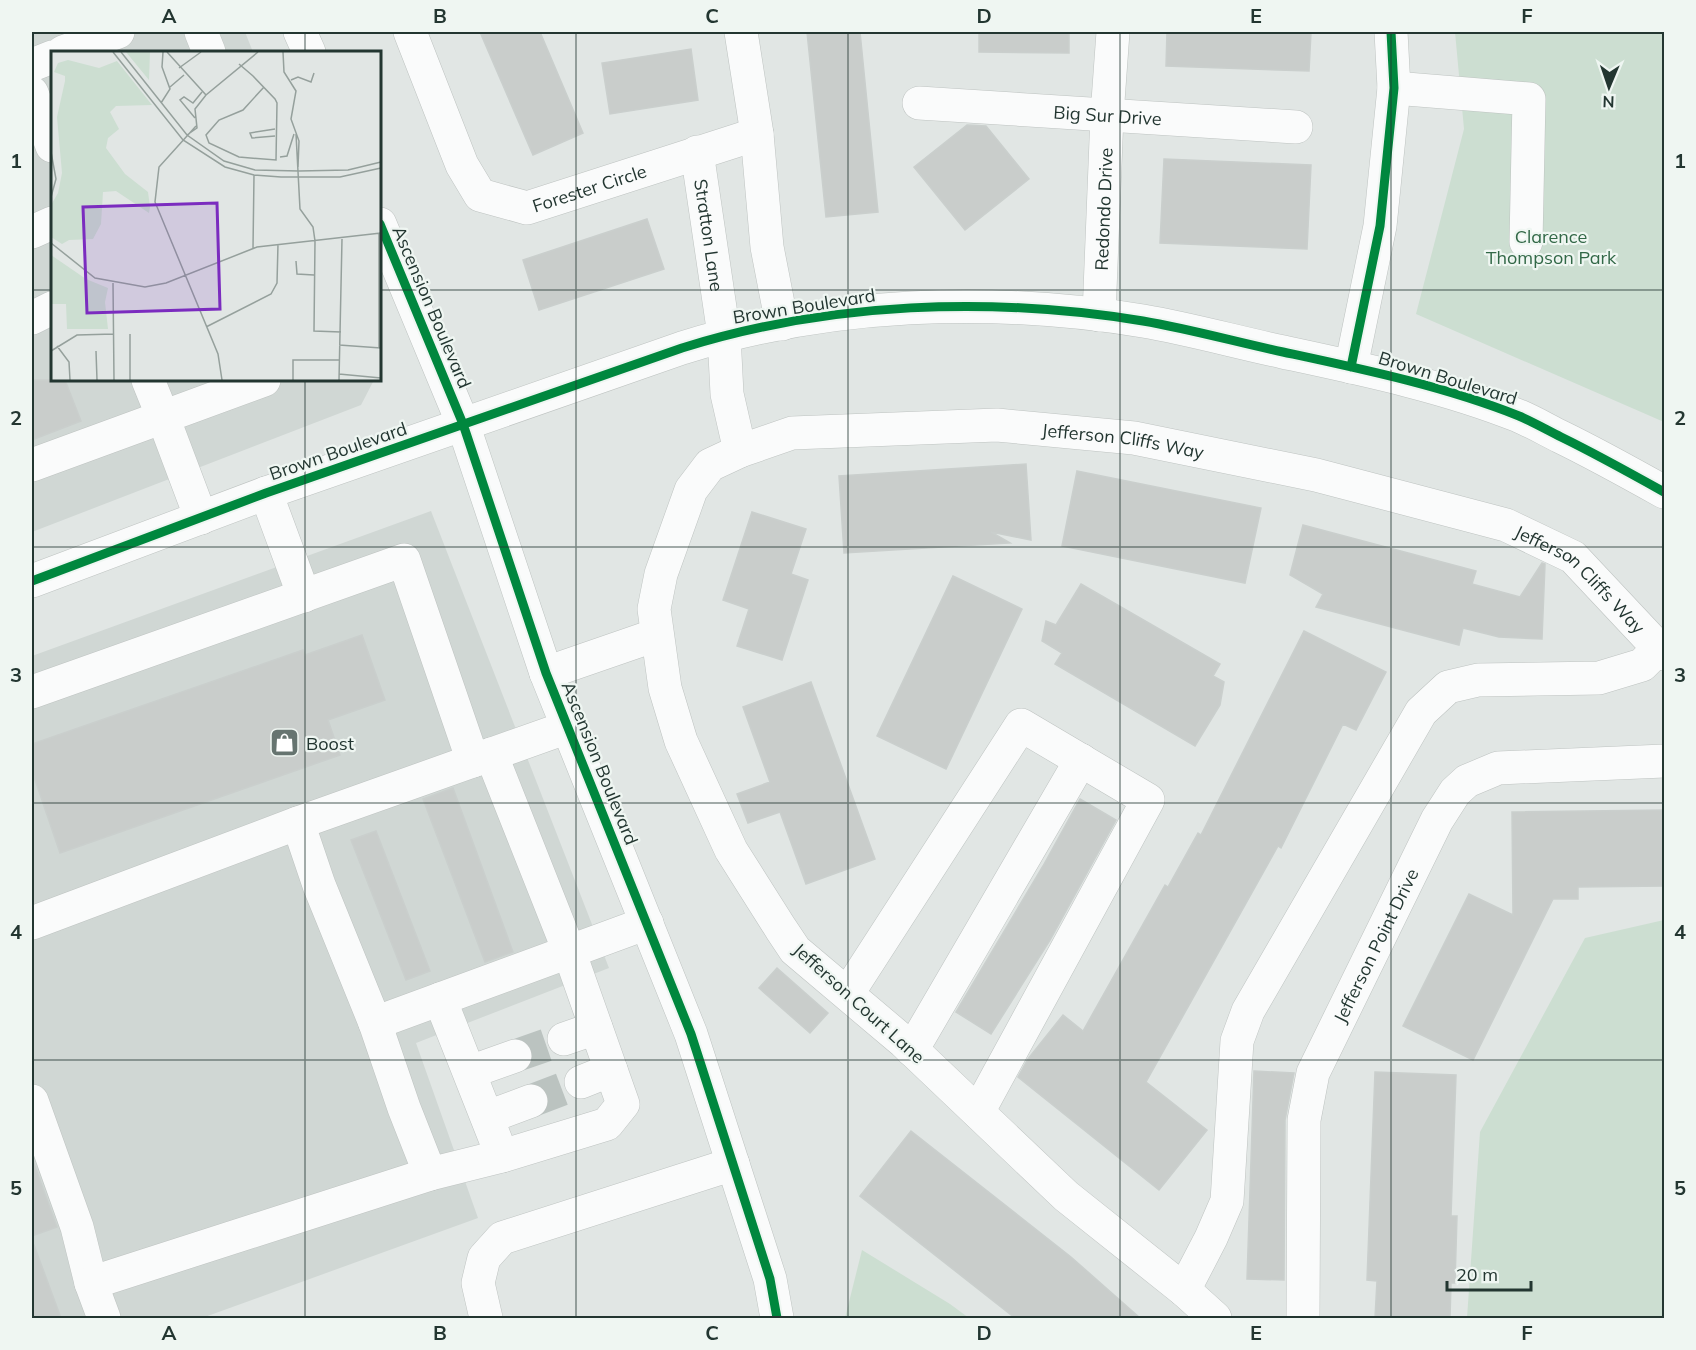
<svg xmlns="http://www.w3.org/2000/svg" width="1696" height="1350" font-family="Mulish,sans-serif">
  <rect width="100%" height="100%" fill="#e1e6e4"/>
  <!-- built -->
  <path fill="#d0d7d4" d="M32,32H245L253,52H52V380H374L361,405L32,532Z
    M431,511L609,968L416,1043L478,1218L202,1318H32V656Z"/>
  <!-- green -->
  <path fill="#ccded1" d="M1455,32H1664V422L1416,314L1464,129Z
    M1664,920V1318H1467L1480,1132L1585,938Z
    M862,1250L950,1304L969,1318H845Z"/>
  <!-- building -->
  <path fill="#c9cdcb" stroke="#cacfcd" stroke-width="1.5" d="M480,32H540L583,133L533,155Z
    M807,32H860L878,212L826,217Z
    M979,32H1069V53L979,52Z
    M1167,32H1311L1309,71L1166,66Z
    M691,49L698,100L610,114L602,63Z
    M967,125L986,126L1029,179L965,230L914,167Z
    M1164,159L1311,165L1307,249L1160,243Z
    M647,219L664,269L539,310L523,260Z
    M32,380H65L81,421L32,440Z
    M1026,464L1031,540L991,532L1010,543L844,553L839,476Z
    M1077,471L1261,508L1245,583L1062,546Z
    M752,512L806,529L791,574L808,580L782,660L737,646L749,609L723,600Z
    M1303,525L1476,571L1472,584L1520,597L1542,563L1545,564L1542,639L1499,637L1463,628L1459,645L1316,607L1323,594L1290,575Z
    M953,576L1022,609L946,769L877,736Z
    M1081,584L1220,664L1213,676L1224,682L1220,705L1195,746L1055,664L1062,653L1042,641L1046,621L1056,625Z
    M1304,631L1386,672L1356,730L1343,724L1281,848L1278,846L1146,1082L1207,1130L1159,1190L1018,1077L1028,1059L1063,1015L1083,1031L1165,885L1168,887L1198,833L1201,835Z
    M362,635L385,700L328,720L340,755L60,853L32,771V744L303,650L305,655Z
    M811,682L875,859L806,884L780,812L748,823L737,794L770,782L743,707Z
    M453,788L513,952L485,962L423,799Z
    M1080,799L1116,820L1050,940L991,1034L956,1012L1043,866Z
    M1665,810V886L1578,887V899H1553L1473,1060L1403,1026L1469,894L1513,915L1512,812Z
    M376,831L430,971L406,980L351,840Z
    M777,968L828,1013L810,1033L759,988Z
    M1254,1071L1294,1073L1285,1120L1284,1280L1247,1279Z
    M1375,1072L1456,1075L1451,1216H1457L1455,1283H1451L1450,1318H1375L1377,1281L1367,1280Z
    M911,1131L1071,1257L1140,1318H1015L860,1196Z
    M32,1158L57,1227L32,1236Z
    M32,1245H34L61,1318H32Z"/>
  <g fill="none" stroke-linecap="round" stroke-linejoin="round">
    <!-- minor-tunnel -->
    <path stroke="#bbc3c0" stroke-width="33" stroke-dasharray="33 16" stroke-linecap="butt" d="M515,1056L564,1039
      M531,1101L581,1082"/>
    <defs>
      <g id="minor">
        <path d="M201,32L209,52"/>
        <path d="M300,32L309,52"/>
        <path id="s1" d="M410,32L462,165L480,195L527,208L757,134"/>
        <path d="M741,32L757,134L767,247L782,324"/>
        <path d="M63,52L118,32"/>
        <path d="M32,65L52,57"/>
        <path d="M1394,88L1529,99L1526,242"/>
        <path d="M32,93L52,146"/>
        <path id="s2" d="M919,103L1296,127"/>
        <path id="s3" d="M697,152L724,335L727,394L740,451"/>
        <path d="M380,224L463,424L546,673L691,1034L770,1279L777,1318"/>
        <path d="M32,232L52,223"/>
        <path id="s4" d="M1099,315L1107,115L1113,32"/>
        <path d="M32,318L52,308"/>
        <path d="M1351,367L1380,226L1394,88L1391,32"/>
        <path d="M32,465L163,417L148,380"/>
        <path d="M266,493L304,596"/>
        <path d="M201,518L163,417L264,380"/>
        <path d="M32,581L266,493L682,348C829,302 991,296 1143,321C1190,329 1236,342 1283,352C1362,369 1444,386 1519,416C1533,422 1547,430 1561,437C1596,454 1630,473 1664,492"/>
        <path d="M546,673L656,635"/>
        <path d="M32,692L404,560L473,761"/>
        <path d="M32,923L298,823"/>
        <path d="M848,993L1021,725L1148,800L978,1112"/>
        <path d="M440,999L502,1156"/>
        <path d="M375,1023L319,885L298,823L568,727"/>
        <path d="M564,1039L596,1028"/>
        <path d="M912,1050L1081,760"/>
        <path d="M470,1072L515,1056"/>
        <path d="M581,1082L611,1070"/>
        <path d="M32,1101L77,1227L91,1283L430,1174L404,1108L375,1023L647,923"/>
        <path d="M488,1117L531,1101"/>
        <path d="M430,1174L502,1156L607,1124L623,1104L569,951L491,754"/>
        <path d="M91,1283L104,1318"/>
        <path d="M1184,1290L1211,1238L1227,1201L1237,1041L1248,1011L1421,712L1448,687L1478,680L1599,678L1642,665L1659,648"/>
        <path d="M486,1318L478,1283L484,1258L502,1238L733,1164"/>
        <path id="s5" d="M1215,1318L1184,1290L1066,1196L904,1042L795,950L781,929L731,850L681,741L665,688L654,609L661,574L691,490L710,465L740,451L792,433L997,425L1134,438L1316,475L1506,525L1573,557L1664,654"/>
        <path id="s6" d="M1303,1318L1304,1120L1313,1073L1437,820L1455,792L1467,781L1498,768L1664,761"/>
      </g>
    </defs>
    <!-- minor casing -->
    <use href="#minor" stroke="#bec3c1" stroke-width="34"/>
    <!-- minor -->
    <use href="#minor" stroke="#fafbfb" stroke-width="33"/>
    <defs>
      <path id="cycleway" d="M380,224L463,424L546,673L691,1034L770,1279L777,1318
        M1351,367L1380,226L1394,88L1391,32
        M32,581L266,493L682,348C829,302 991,296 1143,321C1190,329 1236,342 1283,352C1362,369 1444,386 1519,416C1533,422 1547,430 1561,437C1596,454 1630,473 1664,492"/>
    </defs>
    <!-- cycleway casing -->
    <use href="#cycleway" stroke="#eff6f2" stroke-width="13"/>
    <!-- cycleway -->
    <use href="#cycleway" stroke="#00873e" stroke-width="9"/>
  </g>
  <!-- grid -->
  <path fill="none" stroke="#233631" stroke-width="1.5" stroke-opacity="0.55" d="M305,32V52M576,32V1318M848,32V1318M1120,32V1318M1391,32V1318M32,290H52M380,290H1664M305,380V1318M32,547H1664M32,803H1664M32,1060H1664"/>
  <!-- icons -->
  <defs>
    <symbol id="shop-square" viewBox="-11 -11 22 22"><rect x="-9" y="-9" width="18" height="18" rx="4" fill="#667470" stroke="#eff6f2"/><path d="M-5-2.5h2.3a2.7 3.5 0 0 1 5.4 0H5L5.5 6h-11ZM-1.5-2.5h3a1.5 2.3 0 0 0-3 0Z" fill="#fff"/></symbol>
  </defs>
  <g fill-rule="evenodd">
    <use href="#shop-square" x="268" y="726" width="33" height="33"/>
  </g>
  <g text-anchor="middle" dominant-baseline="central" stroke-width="4.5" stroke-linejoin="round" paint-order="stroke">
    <!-- street labels -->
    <g font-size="18" fill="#233631" stroke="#eff6f2">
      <text stroke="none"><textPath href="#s2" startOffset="189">Big Sur Drive</textPath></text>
      <text stroke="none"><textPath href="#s1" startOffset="292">Forester Circle</textPath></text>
      <text stroke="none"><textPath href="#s4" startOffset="106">Redondo Drive</textPath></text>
      <text stroke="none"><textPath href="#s3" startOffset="84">Stratton Lane</textPath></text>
      <text transform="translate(804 306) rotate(-9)">Brown Boulevard</text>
      <text transform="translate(432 307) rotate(67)">Ascension Boulevard</text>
      <text transform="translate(1448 378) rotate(17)">Brown Boulevard</text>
      <text stroke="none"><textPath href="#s5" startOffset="1509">Jefferson Cliffs Way</textPath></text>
      <text transform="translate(338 451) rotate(-19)">Brown Boulevard</text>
      <text stroke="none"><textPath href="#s5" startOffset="1995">Jefferson Cliffs Way</textPath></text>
      <text transform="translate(600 763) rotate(68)">Ascension Boulevard</text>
      <text stroke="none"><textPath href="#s6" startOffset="388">Jefferson Point Drive</textPath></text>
      <text transform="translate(859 1003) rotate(42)">Jefferson Court Lane</text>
    </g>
    <!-- park labels -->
    <g font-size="18" fill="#326847" stroke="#eff6f2">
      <text x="1551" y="236">Clarence<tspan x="1551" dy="21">Thompson Park</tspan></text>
    </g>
    <!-- poi labels -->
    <g font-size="18" fill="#233631" stroke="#eff6f2" text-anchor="start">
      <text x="306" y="743">Boost</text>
    </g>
  </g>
  <!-- overview -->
  <g transform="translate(51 51)">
    <rect width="330" height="330" fill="#e1e6e4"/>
    <path d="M75,1H99L98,29ZM17,9L48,17L66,10L101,54L65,55L59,61L68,78L57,87L55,97L74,123L97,141L99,156L98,162L65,140L52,141L50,173L42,188L18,189L11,193L0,186V154L7,142L11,122L6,66L14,30V25L3,21L7,12ZM0,204L35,228L57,237L54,251L57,278H16L15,253H0Z" fill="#ccded1"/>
    <path fill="none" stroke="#95a09c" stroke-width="1.5" d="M62,1L132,89L174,116L203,124L230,126H289L330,117M70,1L136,84L173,110L204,119L248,120L297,119L330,111M116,1L155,44M232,1L233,21L245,40L240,68L248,90L247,116M188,13L202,25L224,48L226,52L225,109L188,106L158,92L155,84L168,69L192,59L213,36M128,17L150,1M240,29L247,26L260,31L263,22M119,36L133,24M110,52L119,38L111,16L112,1M144,67L129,49L133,46L142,52L151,41M145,75L108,116L104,151L167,303L171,329M224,78L199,82L201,87L224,85M245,83L249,158L262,176L264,190L263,280L290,281M136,84L146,77L144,58L155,44L207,1M0,101L5,128L0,146M229,106L236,105L243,83M328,182V297M0,192L44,227L94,236L115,232L206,196L330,182M202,197L203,124M245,210L246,223L263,224M62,232L63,329M155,276L220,243L226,232L227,193M79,283V329M288,294L330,297M6,295L18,311L19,329M0,300L26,284L63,283M45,300L46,329M288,323L330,327M242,329V309H288M288,329L291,188"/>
    <path fill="#7b2cbf" fill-opacity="0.15" stroke="#7b2cbf" stroke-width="3" d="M166,152L169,258L36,262L32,156Z"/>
    <rect width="330" height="330" fill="none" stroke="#233631" stroke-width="3"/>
  </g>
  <!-- border -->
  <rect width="1696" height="1350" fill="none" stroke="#eff6f2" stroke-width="66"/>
  <!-- north arrow -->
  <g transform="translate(1609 87) rotate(182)" stroke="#eff6f2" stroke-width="4.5" paint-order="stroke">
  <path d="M0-4.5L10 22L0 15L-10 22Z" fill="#233631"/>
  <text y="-9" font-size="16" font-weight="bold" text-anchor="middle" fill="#233631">N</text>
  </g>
  <!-- scale -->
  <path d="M1447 1281v9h84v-9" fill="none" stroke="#233631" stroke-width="3"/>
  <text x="1456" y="1281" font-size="18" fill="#233631" stroke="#eff6f2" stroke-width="4.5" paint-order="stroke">20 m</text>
  <rect x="33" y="33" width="1630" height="1284" fill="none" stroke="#233631" stroke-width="2"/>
  <g font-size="20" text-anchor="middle" font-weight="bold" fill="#233631">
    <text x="169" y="23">A</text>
    <text x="440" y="23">B</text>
    <text x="712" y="23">C</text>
    <text x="984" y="23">D</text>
    <text x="1256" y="23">E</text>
    <text x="1527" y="23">F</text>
    <text x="16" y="168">1</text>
    <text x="1680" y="168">1</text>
    <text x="16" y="425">2</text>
    <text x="1680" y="425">2</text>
    <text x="16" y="682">3</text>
    <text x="1680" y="682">3</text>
    <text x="16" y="939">4</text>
    <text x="1680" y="939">4</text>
    <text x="16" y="1195">5</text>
    <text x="1680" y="1195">5</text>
    <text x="169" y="1340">A</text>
    <text x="440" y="1340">B</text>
    <text x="712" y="1340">C</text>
    <text x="984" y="1340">D</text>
    <text x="1256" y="1340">E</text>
    <text x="1527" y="1340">F</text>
  </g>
</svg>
